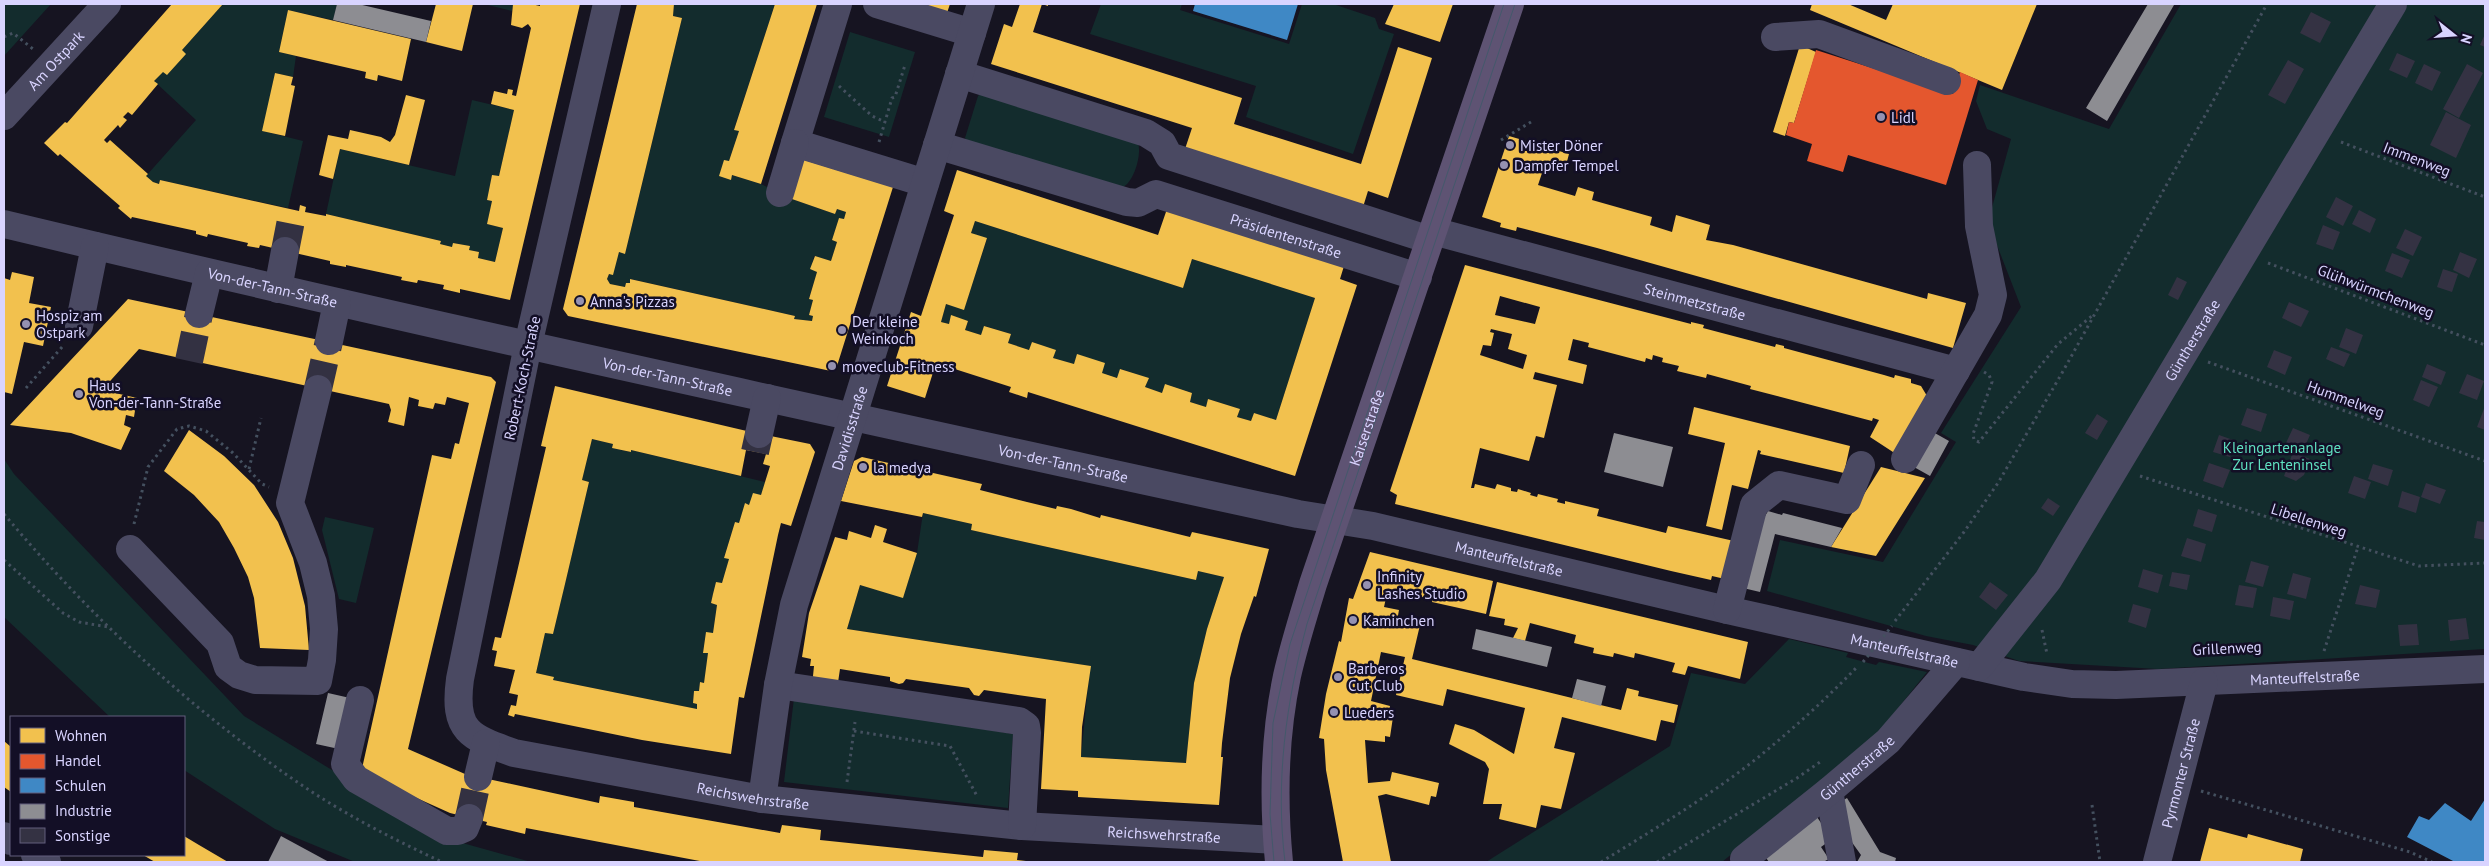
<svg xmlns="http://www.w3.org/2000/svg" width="2489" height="866" font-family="'PT Sans',sans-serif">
  <rect width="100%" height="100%" fill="#161421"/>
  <!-- green -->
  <path fill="#132c2d" d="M4,4H51L4,56Z
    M223,4H337L333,20L288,10L279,52L296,56L293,77L275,73L263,131L303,141L288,208L160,180L159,184L153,182L146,176L196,120L154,81Z
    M484,4H513L512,11Z
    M674,4H775L734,129L739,131L729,161L730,180L732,175L761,184L789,198L835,214L837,209L846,212L844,219L839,218L832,240L837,242L831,261L814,256L811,269L817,272L809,298L813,300L809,315L813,316L812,321L794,319L795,316L631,279L630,283H626L625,287L610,284L607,279L619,252L625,254L678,35L682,18L673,16Z
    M1101,4H1182L1180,10L1289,44L1302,4H1333L1375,18L1379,29L1394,34L1353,154L1246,117L1256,86L1090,34Z
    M2181,4H2485V649L2158,669L2019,661L1973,645L1926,636L1767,591L1780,540L1883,562L1956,442L1941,433L2021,307L1988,222L2011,139L1987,129L1976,101L1980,85L2109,129Z
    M850,32L915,52L889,137L824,117Z
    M981,93L1138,143C1142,154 1134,182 1123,187L967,141L965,138L978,96Z
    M472,100L514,110L499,176H492L487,200L492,201L487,224L503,228L495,262L478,258L479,252L469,250V246L454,243L452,247L440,244L441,241L326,214L340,149L455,176Z
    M975,221L1183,288L1192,259L1315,298L1276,420L1254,413L1251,421L1237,417L1240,409L1208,399L1206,407L1190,402L1192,393L1165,384L1162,393L1145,387L1148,378L1121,369L1117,378L1053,358L1055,350L1032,342L1029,350L1008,343L1011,334L985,326L981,335L965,330L968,321L952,316L949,324L941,322L946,304L964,309L987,239L971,233Z
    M592,439L613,444L612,448L630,452L631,450L765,482L761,495L749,505L745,503L739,523L735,522L724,557L729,559L722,583L716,582L711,603L717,605L713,633H706L703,652L708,653L704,683L700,682L699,691H694L693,703L697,704V709L553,680V677L536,673L545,633L553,634L589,482L582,480Z
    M4,459L14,474L244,716L441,837L531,862H355L275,829L184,770V717H110L4,617Z
    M923,513L972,524L971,530L1196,580L1198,571L1224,577L1207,629L1194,683L1186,763L1081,757L1090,666L847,629L860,585L903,597L917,553Z
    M325,517L374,528L356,603L339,599L322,530Z
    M1789,639L1848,653L1846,657L1876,665L1879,662L1927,672L1879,732L1722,862H1486L1670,746L1691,673L1745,684Z
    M794,698L1013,734L1008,808L784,782Z"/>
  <!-- homes -->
  <path fill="#f2c14e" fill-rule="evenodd" d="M172,4H223L182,50L186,54L167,75L163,72L154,81L158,84L132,115L128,112L123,117L127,120L120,128L118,125L104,140L107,143L110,140L148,174L146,176L153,182L159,184L160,180L299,211L300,205L306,207L305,212L326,216V214L441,241L440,244L452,247L453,243L470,246L469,250L479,252L478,258L495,262L503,228L487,224L492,201L487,200L492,175L499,176L514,110L491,104L494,91L507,94L508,89L513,90L512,95L516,96L531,28L528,24L522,28L511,25L513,4H531L540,6V4H580L510,300L460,289V293L443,289L444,285L418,280L417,283L401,280L402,277L346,265V267L330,264V261L260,245L259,248L247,246L248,243L208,234L207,237L196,234V231L132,217L131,219L118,208L120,206L60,154L58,156L44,143L65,122L67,123Z
    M436,4H473L462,51L426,42Z
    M637,4H674L673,16L682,18L625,254L619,252L613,275L609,274L607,279L610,284L625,287L626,283H630V279L795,316L794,319L812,321L813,316L809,315L813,300L809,299L817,272L810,269L815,256L831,261L837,242L832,240L839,218L844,219L846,212L837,209L835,214L789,198L801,159L893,187L837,366L831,371L568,316L563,309Z
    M775,4H817L761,184L732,175L731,180L719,176L724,160L729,161L739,131L734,130Z
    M920,4H950L947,13Z
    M1020,4H1048V6L1042,4L1033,32L1242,98L1234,124L1361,164L1398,47L1432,58L1388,198L1368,191L1363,207L1184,152L1192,128L991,64L1004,24L1012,27Z
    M1394,4H1453L1440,42L1385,24Z
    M1812,4H1848L1886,20L1893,4H2037L2002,90L1810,10Z
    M288,10L411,39L402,81L378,75L377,81L365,78L366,72L279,52Z
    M1800,45L1816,52L1794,123L1789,122L1785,136L1773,132Z
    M275,73L293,77L291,85L295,86L285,136L262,131Z
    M406,95L425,100L409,165L340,149L333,179L319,175L328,135L348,139L350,130L381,137L390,142L395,135Z
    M1509,136L1569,154L1564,173L1544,167L1538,185L1575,196L1578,187L1594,192L1592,200L1652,217L1650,225L1672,232L1676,215L1710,225L1706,240L1733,245L1927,299L1928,293L1966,303L1953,348L1597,248L1517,227L1516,231L1500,227L1501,223L1482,217Z
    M957,170L1158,235L1167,209L1344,266L1340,279L1357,285L1295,476L1028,392L1027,398L1009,392L1011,387L936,363L925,398L887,386L911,312L921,316L954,215L944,211ZM975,221L1183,288L1192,259L1315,298L1276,420L1254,413L1251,421L1237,417L1240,409L1208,399L1206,407L1190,402L1192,393L1165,384L1162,393L1145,387L1149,378L1120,369L1117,378L1102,373L1105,363L1077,354L1074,364L1053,358L1056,350L1032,342L1029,350L1008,343L1011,334L984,326L981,335L965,330L968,321L951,315L949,324L941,322L946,304L964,310L987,238L971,233Z
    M1465,265L1691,324V322L1704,325L1703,328L1775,347L1776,344L1784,346V348L1884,375L1894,378L1895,375L1911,379V383L1921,386L1927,396L1896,454L1870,437L1879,420L1873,418L1872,421L1750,389L1751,386L1707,374L1706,378L1677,371L1679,366L1662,362L1663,358L1653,355L1652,360L1646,358L1645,362L1588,347L1589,343L1573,339L1568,360L1587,365L1583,384L1535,372L1533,379L1557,385L1544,438L1536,436L1529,461L1480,448L1471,488H1474L1475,484L1495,489L1497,484L1511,488V491L1517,492L1518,489L1531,493L1530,495L1537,497L1538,494L1558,499L1557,502L1565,504V501L1599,509L1597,516L1654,530L1666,533L1668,526L1734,541L1725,579L1712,576L1711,580L1671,571L1395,504L1397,495L1390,491ZM1500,296L1540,307L1535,324L1495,315ZM1491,329L1512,334L1508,349L1527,355L1523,369L1480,355L1483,345L1491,346L1494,333L1490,332Z
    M12,272L34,277L29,303L51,307L43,346L24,342L12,394L4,392V278L10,280Z
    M128,299L491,377L496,382L408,749L465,774L599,803L600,796L634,802V807L780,833L782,825L821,830L820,840L983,857L984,850L1018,853L1017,860L1035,862H705L526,828L525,834L486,825L487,822L450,813L361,773L432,455L451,459L455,443L459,444L469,403L447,397L445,405L435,403L433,409L418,406L419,400L409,397L404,426L388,422L391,410L389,404L139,349L102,390L137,398L134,417L126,415L124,425L131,428L121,450L71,433L10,425Z
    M555,386L751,432L810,444L815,452L791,526L781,523L778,535L744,698L739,697L731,754L642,740L515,714L514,717L508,715L511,705L516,706L518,695L509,693L515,670L494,666L497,651L492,650L495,637L501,638L517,572L546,447L541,446ZM592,439L613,444L612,448L631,452V450L741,476L746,450L766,454L763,464L770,466L761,495L753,493L749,505L745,503L739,523L735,522L724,558L729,559L722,583L716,582L713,594L711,603L717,605L713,633L706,632L703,653H708L704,683L700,682L699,691H694L693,703L697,704V709L553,680L554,677L536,673L545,633L553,634L565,584L589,482L582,480Z
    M1694,407L1850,446L1844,473L1760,454L1761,451L1758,450L1748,489L1732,485L1722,530L1706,526L1725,443L1688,434Z
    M189,430L224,456L254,485L278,522L293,558L305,606L309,650L260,648L254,598L248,577L234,548L219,522L194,495L164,471Z
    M862,457L982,484L980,490L1027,502L1056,509L1057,506L1071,509L1100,518L1101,515L1190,537L1192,532L1269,549L1256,597L1254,596L1241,634L1230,678L1222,743L1221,757H1223L1219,805L1078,797V791L1041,789L1046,699L984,690L979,696L974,695L969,688L906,679L903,683L899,684L890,681V677L840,669L837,689L812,686L814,666H810L811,659L802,657L809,613L835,537L847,540L849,531L871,538L875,525L887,529L883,542L917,553L903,598L860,585L847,629L1091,666L1082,727L1081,757L1186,763L1194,683L1207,629L1224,577L1198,571L1196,580L971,530L972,524L923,513L922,517L841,501L854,461Z
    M1881,467L1925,478L1876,556L1831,547Z
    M1370,552L1493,581L1486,614L1432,602L1433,599L1422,597L1411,598L1408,593L1388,589L1384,607L1399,610L1397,621L1420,625L1412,659L1621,710L1627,688L1639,691L1638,696L1678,705L1674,723L1661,720L1656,741L1562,717L1554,748L1575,753L1561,809L1541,805L1536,828L1499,819L1502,804H1483L1489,769L1485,762L1449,744L1455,724L1474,730L1514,754L1525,708L1447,689L1443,706L1396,695L1405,657L1381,652L1371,701L1390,706L1388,717H1393L1390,737L1385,736V742L1365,740L1368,783L1390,781L1392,772L1439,783L1436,797L1431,796L1429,805L1386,794L1378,796L1391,862H1343L1326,770L1324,739L1319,738L1326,694L1339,641L1341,642L1349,598L1353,599Z
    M1497,582L1748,642L1740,679L1688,666L1685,675L1672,672L1675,663L1635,653L1634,658L1614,653L1613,657L1593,653L1594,648L1574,643L1576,635L1530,623L1525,641L1513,638L1518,628L1504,625L1505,619L1489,616Z
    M4,741L11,747V792L4,787Z
    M2209,828L2247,838L2248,834L2303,849L2300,862H2200Z
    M184,836L199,845L228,862H155L143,855H184Z"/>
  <!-- shops -->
  <path fill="#e4572e" d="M1816,50L1953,94L1960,72L1978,80L1946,185L1848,155L1843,172L1807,161L1812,144L1786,135L1789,122L1794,123Z"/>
  <!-- schools -->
  <path fill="#3f88c5" d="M1195,4H1298L1287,40L1193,11Z
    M2485,799V862H2455L2407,837L2419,816L2429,820L2445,803L2471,821Z"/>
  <!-- industry -->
  <path fill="#8d8d92" d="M337,4H358L431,21L426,42L333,20Z
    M2148,4L2174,5L2107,121L2086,108Z
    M1933,432L1949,441L1930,476L1914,467Z
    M1614,433L1673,447L1663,487L1604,472Z
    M1768,511L1782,515L1783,513L1842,528L1831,547L1775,534L1760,592L1743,588L1757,530Z
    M1476,629L1552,647L1547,667L1472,649Z
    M1577,679L1606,686L1601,706L1572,698Z
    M328,693L350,698L339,749L316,744Z
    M1847,798L1880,852L1896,858L1895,862H1857L1861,855L1846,834L1842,801Z
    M1817,817L1832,839L1821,847L1829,859L1823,862H1769L1764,855Z
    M281,836L329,862H268Z"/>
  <!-- building -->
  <path fill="#343243" d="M2311,12L2331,22L2320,43L2300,33Z
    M2485,34V47L2480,45Z
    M2397,53L2415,61L2407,78L2389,70Z
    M2288,60L2304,69L2285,104L2268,95Z
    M2424,64L2441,72L2432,91L2415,83Z
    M2467,64L2483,73L2459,118L2443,109Z
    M2446,112L2471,125L2456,158L2430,145Z
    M2336,197L2353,206L2343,226L2326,217Z
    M2359,210L2376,219L2370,233L2352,224Z
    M2323,225L2340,232L2333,250L2316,244Z
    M2405,229L2422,237L2413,256L2396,248Z
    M2460,252L2477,259L2469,278L2453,270Z
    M2392,253L2410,260L2402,278L2385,271Z
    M2443,269L2458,274L2452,292L2437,287Z
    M2177,277L2187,282L2178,300L2168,295Z
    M2289,302L2309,311L2301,327L2282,318Z
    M2346,328L2363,335L2356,354L2339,347Z
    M2331,347L2350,354L2344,367L2326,359Z
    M2274,350L2292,357L2285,375L2267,367Z
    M2427,364L2446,372L2441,385L2422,377Z
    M2467,374L2484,381L2477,400L2459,393Z
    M2421,380L2438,387L2429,407L2413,400Z
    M2485,406V430L2477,427Z
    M2247,408L2267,414L2261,432L2241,425Z
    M2097,414L2108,421L2097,440L2085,433Z
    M2293,428L2310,435L2302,453L2285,445Z
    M2219,435L2236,441L2230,457L2213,452Z
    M2293,452L2310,459L2304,475L2296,481L2284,476Z
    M2209,463L2230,470L2223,488L2203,481Z
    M2373,464L2393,470L2388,486L2368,479Z
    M2354,476L2371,482L2365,499L2348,493Z
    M2426,483L2446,490L2440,504L2421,497Z
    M2402,491L2420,497L2416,513L2398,507Z
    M2048,498L2060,506L2053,516L2041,508Z
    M2198,509L2217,515L2212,532L2193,526Z
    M2477,521L2485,522V540L2474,538Z
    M2187,538L2206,544L2201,562L2181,556Z
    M2251,561L2269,566L2263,587L2245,582Z
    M2143,569L2163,575L2158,593L2138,587Z
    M2172,572L2190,575L2187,590L2169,586Z
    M2293,573L2311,578L2306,599L2287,594Z
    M1990,582L2008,595L1996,610L1979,597Z
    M2239,585L2257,588L2253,608L2235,605Z
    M2360,585L2380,590L2376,608L2355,604Z
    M2273,597L2294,601L2290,620L2270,616Z
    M2133,604L2151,609L2146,628L2128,622Z
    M2466,618L2469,639L2450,641L2448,620Z
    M2417,624L2419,645L2400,646L2398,625Z"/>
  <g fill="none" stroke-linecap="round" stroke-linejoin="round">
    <!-- minor-tunnel -->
    <path stroke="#333142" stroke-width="28" stroke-dasharray="28 14" stroke-linecap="butt" d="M285,251L293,210
      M189,361L199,314
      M318,389L329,341
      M755,452L759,434
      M469,818L478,777"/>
    <!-- path -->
    <path stroke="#44505f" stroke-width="3" stroke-dasharray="2.5 4" stroke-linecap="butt" d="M4,37L13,33L33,49
      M839,86L872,116L885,122
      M1501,140L1531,122
      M879,142L892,98L895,97L905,65
      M2341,142L2485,197
      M2268,263L2485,345
      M2208,362L2485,461
      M1984,372L1989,375L1992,382L1973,434L1974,440L1979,442L2058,344L2093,315
      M26,388L63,346
      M249,469L261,418
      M2140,476L2419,566L2485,563
      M4,514C92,619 192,711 306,788C348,816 395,840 442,862
      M134,524L148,467L177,429L189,426L206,431L233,453L262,484L269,487
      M4,560L63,613L79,622L108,627
      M1895,621L1964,532L1998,483L2062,373L2267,4
      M2042,630L2047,654
      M2324,651L2358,547
      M854,731L950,746L977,796
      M847,782L855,722
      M2201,791L2410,852L2432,862
      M2092,805L2100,862
      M1601,862C1653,830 1708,797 1756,759C1792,730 1826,699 1858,666
      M1657,862L1797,778L1820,762"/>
    <!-- minor -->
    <g stroke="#4a4962" stroke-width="28">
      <path id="s1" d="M607,4L528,345L460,679C453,731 469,737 514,753L762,799L1022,826L1277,840"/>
      <path d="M838,4L795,143L925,183"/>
      <path d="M877,4L972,33"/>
      <path d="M1775,37L1819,34L1947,81"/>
      <path d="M959,74L1146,133L1162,143L1169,156L1430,240"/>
      <path id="s2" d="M4,116L107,4"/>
      <path id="s3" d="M937,145L1127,202L1138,203L1156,194L1418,277"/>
      <path d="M780,193L795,143"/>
      <path id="s4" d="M4,224C434,327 866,420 1298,514L1373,526L1727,610L2024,677L2072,684L2116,685L2485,669"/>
      <path id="s5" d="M1433,231L1956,371"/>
      <path d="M278,289L285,251"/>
      <path d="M199,314L209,273"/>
      <path d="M79,326L95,246"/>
      <path d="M329,341L337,303"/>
      <path d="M759,434L767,398"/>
      <path d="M1905,459L1988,315L1993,295L1979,226L1977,165"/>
      <path d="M130,549L220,643L228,667L239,675L255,680L318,681L322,660L324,629L321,596L313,563L290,503L318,389"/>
      <path d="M1727,610L1754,505L1779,485L1847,500L1861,465"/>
      <path id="s6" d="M1979,667L2048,580L2393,4"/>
      <path d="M778,685L1019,721L1026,726L1027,733L1022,826"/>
      <path d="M360,700L345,764L356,779L447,831H458L465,828L469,818"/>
      <path d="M478,777L486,743"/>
      <path d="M1829,791L1842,862"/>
      <path id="s7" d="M762,799L778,685L794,605L981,4"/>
      <path d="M4,836L11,841"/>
      <path d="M35,855L47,862"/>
      <path id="s8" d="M1744,859L1829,791L1888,741L1956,662"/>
      <path id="s9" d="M2157,862L2204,682"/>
    </g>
    <!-- major -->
    <path stroke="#5e5373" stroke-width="28" id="s10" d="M1279,862C1273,800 1274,738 1287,676C1294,645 1304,614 1313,584L1510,4"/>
    <!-- tram -->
    <path stroke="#43596b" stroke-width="1" d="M1274,862L1270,814L1273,723L1290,644L1504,4
      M1285,862C1275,781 1286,703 1307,624L1515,4"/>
    <!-- path-bridge -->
    <path stroke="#44505f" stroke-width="3" stroke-dasharray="2.5 4" stroke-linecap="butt" d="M1863,662L1892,626"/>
  </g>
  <!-- markers -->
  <g fill="#9591b1" stroke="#130f26" stroke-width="2">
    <circle cx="1881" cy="117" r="5"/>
    <circle cx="1510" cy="145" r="5"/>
    <circle cx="1504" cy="165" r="5"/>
    <circle cx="580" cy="301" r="5"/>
    <circle cx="26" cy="324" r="5"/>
    <circle cx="842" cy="330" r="5"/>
    <circle cx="832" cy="366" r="5"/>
    <circle cx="79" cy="394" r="5"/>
    <circle cx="863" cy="467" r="5"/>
    <circle cx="1367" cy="585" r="5"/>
    <circle cx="1353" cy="620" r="5"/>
    <circle cx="1338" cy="677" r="5"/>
    <circle cx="1334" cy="712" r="5"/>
  </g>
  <g text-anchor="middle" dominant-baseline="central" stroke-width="5" stroke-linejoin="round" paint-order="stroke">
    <!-- street labels -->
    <g font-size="15" fill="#d9d4ff" stroke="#130f26">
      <text stroke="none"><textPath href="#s2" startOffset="76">Am Ostpark</textPath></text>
      <text transform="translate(2417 159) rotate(21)">Immenweg</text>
      <text stroke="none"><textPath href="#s3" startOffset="366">Präsidentenstraße</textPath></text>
      <text stroke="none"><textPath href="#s4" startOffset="276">Von-der-Tann-Straße</textPath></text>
      <text transform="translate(2376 291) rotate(21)">Glühwürmchenweg</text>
      <text stroke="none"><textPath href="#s5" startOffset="271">Steinmetzstraße</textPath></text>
      <text stroke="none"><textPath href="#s6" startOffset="391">Güntherstraße</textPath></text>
      <text stroke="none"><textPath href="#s4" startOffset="681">Von-der-Tann-Straße</textPath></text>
      <text transform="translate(522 378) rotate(-78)">Robert-Koch-Straße</text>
      <text transform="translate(2346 399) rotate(20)">Hummelweg</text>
      <text stroke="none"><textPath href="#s7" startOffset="382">Davidisstraße</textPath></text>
      <text stroke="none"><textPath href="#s10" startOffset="448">Kaiserstraße</textPath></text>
      <text stroke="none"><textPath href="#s4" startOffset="1086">Von-der-Tann-Straße</textPath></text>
      <text transform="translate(2309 520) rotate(18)">Libellenweg</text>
      <text stroke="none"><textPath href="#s4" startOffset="1542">Manteuffelstraße</textPath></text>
      <text transform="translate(2227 648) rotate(-3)">Grillenweg</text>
      <text stroke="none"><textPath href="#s4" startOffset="1948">Manteuffelstraße</textPath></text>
      <text stroke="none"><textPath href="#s4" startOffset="2352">Manteuffelstraße</textPath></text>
      <text stroke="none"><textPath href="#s8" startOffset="145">Güntherstraße</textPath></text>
      <text stroke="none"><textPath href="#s9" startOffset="92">Pyrmonter Straße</textPath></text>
      <text stroke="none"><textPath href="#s1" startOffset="1039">Reichswehrstraße</textPath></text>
      <text stroke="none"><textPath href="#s1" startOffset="1452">Reichswehrstraße</textPath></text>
    </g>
    <!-- poi labels -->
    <g font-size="15" fill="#d9d4ff" stroke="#130f26" text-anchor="start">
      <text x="1891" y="117">Lidl</text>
      <text x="1520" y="145">Mister Döner</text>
      <text x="1514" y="165">Dampfer Tempel</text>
      <text x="590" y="301">Anna's Pizzas</text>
      <text x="36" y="315">Hospiz am<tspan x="36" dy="17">Ostpark</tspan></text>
      <text x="852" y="321">Der kleine<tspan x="852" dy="17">Weinkoch</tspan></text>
      <text x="842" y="366">moveclub-Fitness</text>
      <text x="89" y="385">Haus<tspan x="89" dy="17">Von-der-Tann-Straße</tspan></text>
      <text x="873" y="467">la medya</text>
      <text x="1377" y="576">Infinity<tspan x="1377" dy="17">Lashes Studio</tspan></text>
      <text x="1363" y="620">Kaminchen</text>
      <text x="1348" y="668">Barberos<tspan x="1348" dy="17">Cut Club</tspan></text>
      <text x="1344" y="712">Lueders</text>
    </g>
    <!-- park labels -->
    <g font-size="15" fill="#5fe0c0" stroke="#130f26">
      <text x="2282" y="447">Kleingartenanlage<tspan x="2282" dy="17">Zur Lenteninsel</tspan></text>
    </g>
  </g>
  <!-- border -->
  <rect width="2489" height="866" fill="none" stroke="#d9d4ff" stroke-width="10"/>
  <!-- legend -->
  <rect x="10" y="716" width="175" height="140" fill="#130f26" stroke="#625e7d"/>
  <rect x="20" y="728" width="25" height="15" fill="#f2c14e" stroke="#625e7d"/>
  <text x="55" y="741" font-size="15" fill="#d9d4ff">Wohnen</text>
  <rect x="20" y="754" width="25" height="15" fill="#e4572e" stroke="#625e7d"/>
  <text x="55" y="766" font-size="15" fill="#d9d4ff">Handel</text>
  <rect x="20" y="778" width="25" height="15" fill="#3f88c5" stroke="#625e7d"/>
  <text x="55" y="791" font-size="15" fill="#d9d4ff">Schulen</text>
  <rect x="20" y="804" width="25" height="15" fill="#8d8d92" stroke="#625e7d"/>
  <text x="55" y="816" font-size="15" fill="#d9d4ff">Industrie</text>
  <rect x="20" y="828" width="25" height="15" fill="#343243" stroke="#625e7d"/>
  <text x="55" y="841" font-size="15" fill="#d9d4ff">Sonstige</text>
  <!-- north arrow -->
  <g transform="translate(2454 35) rotate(107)" stroke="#130f26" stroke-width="4" paint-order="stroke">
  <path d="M0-4L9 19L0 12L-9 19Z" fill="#d9d4ff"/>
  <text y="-8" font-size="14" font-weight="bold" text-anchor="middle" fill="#d9d4ff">N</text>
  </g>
</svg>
